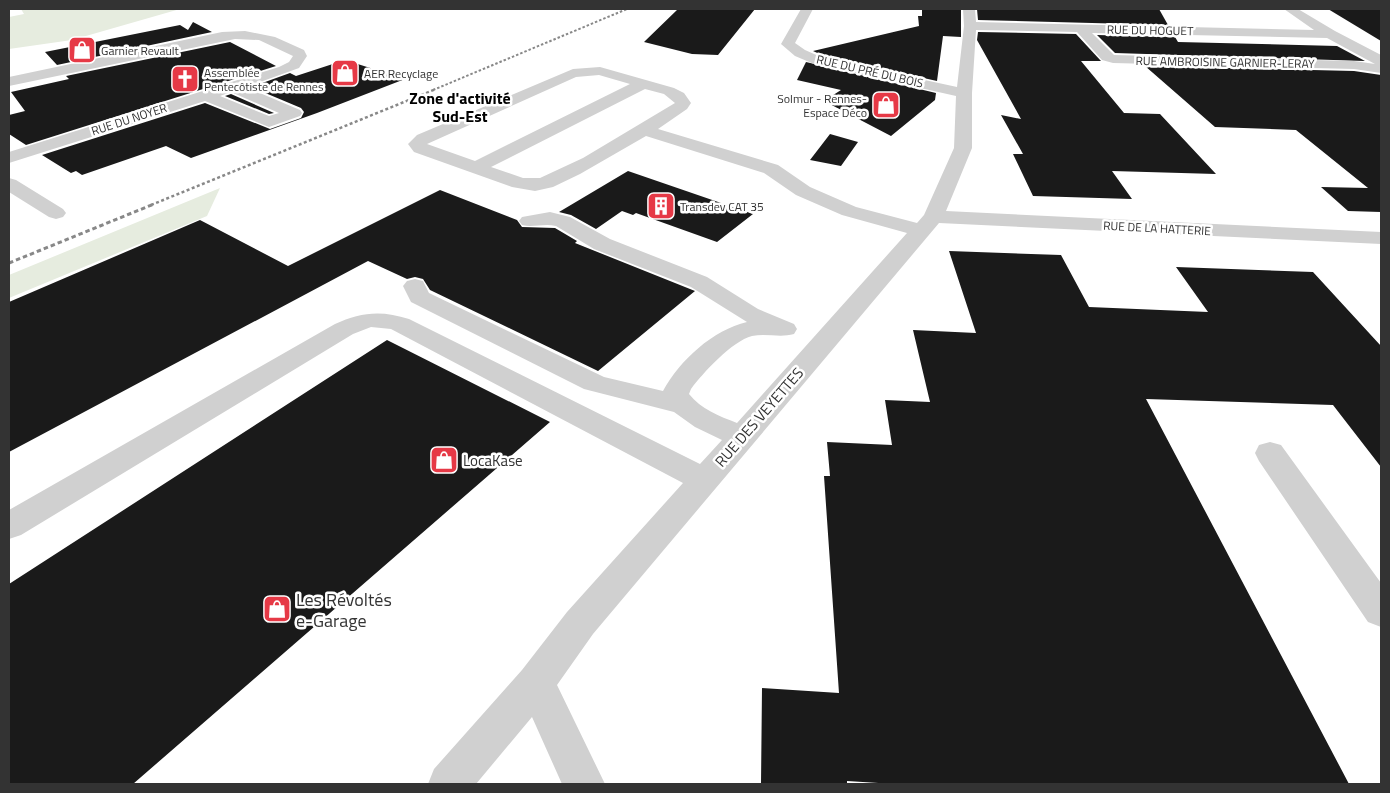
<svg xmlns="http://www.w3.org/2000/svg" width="1390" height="793" font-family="'Titillium Web',sans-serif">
  <rect width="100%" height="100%" fill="#fff"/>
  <!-- green -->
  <path fill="#e6ecdf" d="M21,9L131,10L180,9L72,40L9,49V17L24,14Z
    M220,188L207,216L9,298V275Z"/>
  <!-- building -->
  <path fill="#1a1a1a" d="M678,9H755L718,55L692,54L644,42Z
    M922,9H961V37L943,36L937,81L824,56L813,51L919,26L918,16H922Z
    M977,9H1159L1168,25L978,20Z
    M1328,9H1381V41Z
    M193,22L212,32L57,65L45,52L180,25L188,30Z
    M978,32L1076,34L1101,61H1081L1124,113L1160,114L1216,174L1112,171L1132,199L1033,196L1013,154H1023L1001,115L1021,119L977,40Z
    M1097,35L1175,37L1178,42L1337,46L1365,61L1115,53Z
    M230,42L276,66L26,145L9,134V115L25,111L11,92L69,79L66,76Z
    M345,60L405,79L317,113L191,158L166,146L82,175L76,171L71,173L42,155L205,103L270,129L301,118L304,112L301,108L251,87L290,73L296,76Z
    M806,62L936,93L935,100L891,136L824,101L841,90L797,80Z
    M1145,66L1354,71L1381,75V212L1348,211L1321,187L1368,188L1296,130L1215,127Z
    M231,94L274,113L269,114L225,96Z
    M830,134L858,142L841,166L810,160Z
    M628,171L753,214L717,242L636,213L633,215L622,211L596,229L571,215L559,212Z
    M440,190L517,220L522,227L555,228L577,241L575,243L695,291L598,371L430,290L423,279L415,277L407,279L368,261L9,452V302L200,220L288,266Z
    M949,251L1061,255L1089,307L1208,312L1176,267L1313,272L1381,346V467L1333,405L1146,399L1349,784H894L847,781V784H761L762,688L839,693L824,476H830L827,442L892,445L885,400L930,402L913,330L976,333Z
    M387,340L550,422L133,784H9V584Z"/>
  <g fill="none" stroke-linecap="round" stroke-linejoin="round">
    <!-- minor -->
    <path fill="#d0d0d0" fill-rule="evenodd" d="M801,9H813L795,43L805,50L823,58L957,87L964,26L963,9H975L976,22L1314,30L1284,9H1298L1335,31L1381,55V73L1354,69L1113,63L1102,60L1077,32L976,30L972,93V148L946,211L1381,232V244L939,223L593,634L557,685L605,784H562L532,717L476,784H428L434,769L522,670L567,612L683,483L391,329L371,327L353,334L21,535L9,539V510L335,324C360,312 382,310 409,319L700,464L722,440L695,427L674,412L584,389L411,302L403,286L407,281L415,279L423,281L429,293L604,377L663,391C680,360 713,330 747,322L691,287L594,249L556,226C544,223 533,228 522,225L519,221L522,217L550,212L570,217L610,239L707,277L758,309L794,324L797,329L794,334C780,338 766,333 752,336C732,341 703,373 691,389L689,394C701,409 719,416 737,423L907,233L842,215L796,195L764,173L646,136L580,174L553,187L535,191L512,187L414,152L408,144L417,135L573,69L600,67L674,88L684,93L691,103L687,109L658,129L778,165L810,187L856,207L917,223L924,215L954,148L956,96L814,64L795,56L781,44ZM1092,33L1327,38L1375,64L1354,61L1114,55ZM599,75L630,84L475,161L427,144L576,77ZM645,89L664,94L675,103L583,158L540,178H523L491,167Z
      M245,31L275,37L304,50L307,56L299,68L246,87L300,110L302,113L300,116L269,127L205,101L9,163V152L279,67L289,62L293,56L259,40L235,39L9,86V77L222,32ZM231,92L279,113L269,116L220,96Z
      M9,178L16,180L63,209L66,213L63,217L56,219L49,217L9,192Z
      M1270,442L1281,445L1381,583V627L1368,622L1259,461L1255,453L1259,445Z"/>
    <!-- rail-far2 -->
    <path stroke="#888" stroke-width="2" stroke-dasharray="2.5 2" stroke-linecap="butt" d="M433,90L627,9"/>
    <!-- rail-far1 -->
    <path stroke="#888" stroke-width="2.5" stroke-dasharray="3 2.5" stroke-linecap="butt" d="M151,205L436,89"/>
    <!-- rail -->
    <path stroke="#888" stroke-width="3" stroke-dasharray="4.5 3" stroke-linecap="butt" d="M9,263L154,204"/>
  </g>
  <!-- icons -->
  <defs>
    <symbol id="shop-square" viewBox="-11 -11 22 22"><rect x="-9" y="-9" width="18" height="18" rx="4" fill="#e63946" stroke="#fff"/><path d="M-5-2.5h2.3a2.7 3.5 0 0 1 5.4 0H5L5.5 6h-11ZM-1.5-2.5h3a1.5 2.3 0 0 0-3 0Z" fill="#fff"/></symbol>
    <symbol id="church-square" viewBox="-11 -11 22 22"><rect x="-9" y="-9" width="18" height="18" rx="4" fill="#e63946" stroke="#fff"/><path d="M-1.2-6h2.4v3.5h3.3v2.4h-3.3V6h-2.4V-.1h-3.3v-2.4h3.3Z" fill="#fff"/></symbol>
    <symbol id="building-square" viewBox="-11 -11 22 22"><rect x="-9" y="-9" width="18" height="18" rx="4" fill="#e63946" stroke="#fff"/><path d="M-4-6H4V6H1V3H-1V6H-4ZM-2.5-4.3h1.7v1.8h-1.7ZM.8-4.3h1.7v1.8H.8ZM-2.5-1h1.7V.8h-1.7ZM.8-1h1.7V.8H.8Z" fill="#fff"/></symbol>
  </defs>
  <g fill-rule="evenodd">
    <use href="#shop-square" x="66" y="34" width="32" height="32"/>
    <use href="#shop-square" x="329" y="57" width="32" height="32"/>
    <use href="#church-square" x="169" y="63" width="32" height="32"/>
    <use href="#shop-square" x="870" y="89" width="32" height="32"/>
    <use href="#building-square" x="645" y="190" width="32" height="32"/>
    <use href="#shop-square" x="428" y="444" width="32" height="32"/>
    <use href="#shop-square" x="261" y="593" width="32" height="32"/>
  </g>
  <g text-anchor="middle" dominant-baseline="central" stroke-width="5" stroke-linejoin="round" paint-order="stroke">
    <!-- far-street labels -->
    <g font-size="12" fill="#333" stroke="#fff">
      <text transform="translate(1150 30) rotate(1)">RUE DU HOGUET</text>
      <text transform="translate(1225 62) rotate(1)">RUE AMBROISINE GARNIER-LERAY</text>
      <text transform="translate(870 71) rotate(13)">RUE DU PRÉ DU BOIS</text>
      <text transform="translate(129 119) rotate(-18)">RUE DU NOYER</text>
      <text transform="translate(1157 228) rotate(3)">RUE DE LA HATTERIE</text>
    </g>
    <!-- far-poi labels -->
    <g font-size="12" fill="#333" stroke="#fff" text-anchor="start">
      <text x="101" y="50">Garnier Revault</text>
      <text x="204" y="72">Assemblée<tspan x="204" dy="14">Pentecôtiste de Rennes</tspan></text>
      <text x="364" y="73">AER Recyclage</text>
      <text x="867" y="98" text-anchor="end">Solmur - Rennes-<tspan x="867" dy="14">Espace Déco</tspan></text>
      <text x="680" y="206">Transdev CAT 35</text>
    </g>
    <!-- street labels -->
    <g font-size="15" fill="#333" stroke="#fff">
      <text transform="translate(759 417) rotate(-49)">RUE DES VEYETTES</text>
    </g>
    <!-- poi labels -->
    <g font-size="15" fill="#333" stroke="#fff" text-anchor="start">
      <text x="463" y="460">LocaKase</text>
    </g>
    <!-- far-district labels -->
    <g font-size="16" font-weight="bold" fill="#000" stroke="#fff">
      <text x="460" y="98">Zone d'activité<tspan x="460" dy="18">Sud-Est</tspan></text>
    </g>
    <!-- near-poi labels -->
    <g font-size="18" fill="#333" stroke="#fff" text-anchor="start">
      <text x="296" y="599">Les Révoltés<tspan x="296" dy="21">e-Garage</tspan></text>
    </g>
  </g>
  <!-- border -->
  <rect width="1390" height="793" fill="none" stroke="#333333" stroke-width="20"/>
</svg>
